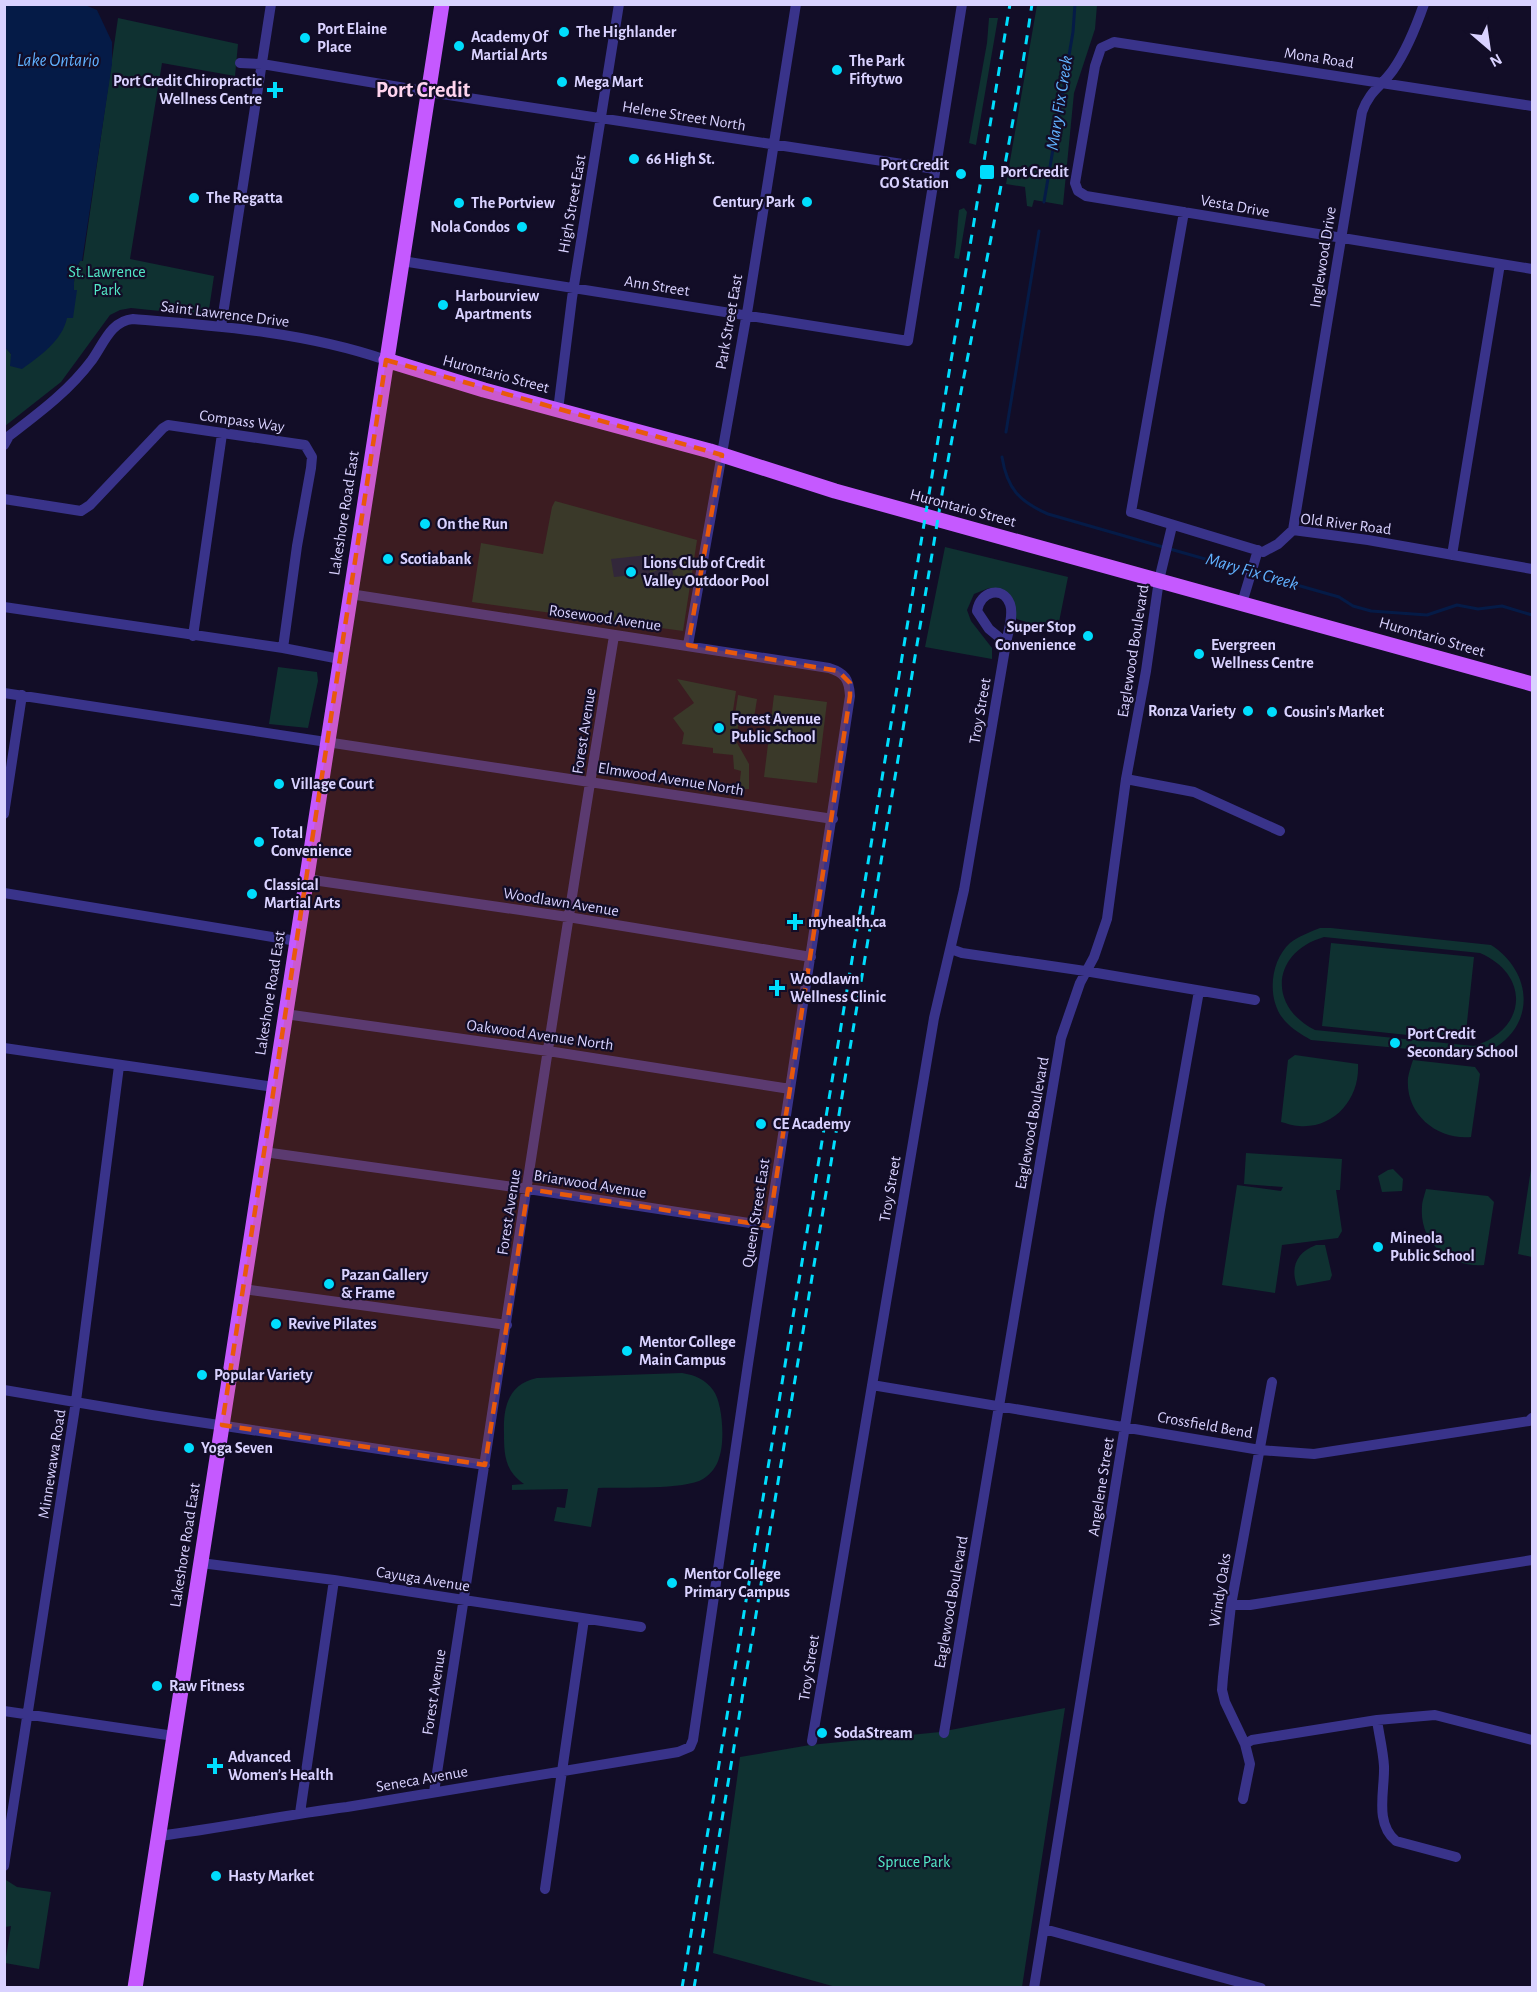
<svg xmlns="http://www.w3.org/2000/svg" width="1537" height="1992" font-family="'Alegreya Sans',sans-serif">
  <rect width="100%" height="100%" fill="#120d27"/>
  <!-- green -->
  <path fill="#0f3131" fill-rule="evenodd" d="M1037,5H1097L1095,29L1074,93L1063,205L1034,200L1032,207L1027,206L1025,187L1006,184Z
    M118,18L238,44L235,76L162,63L130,259L214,276L208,316L131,308L120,310L110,315L61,382L5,426L4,346L11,354V361C21,353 63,324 67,316C77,299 70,278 80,261H83Z
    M989,18H998L976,145L969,143L987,43Z
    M964,208L967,212L959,259L954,258C957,242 957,226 959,210Z
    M555,501L697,540L683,631L472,602L481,543L543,554L552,507Z
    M945,547L1068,577L1057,632L1011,617L1005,593L989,588L974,594L967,610L971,621L992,648V659L925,647Z
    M278,667L317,672L318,681L308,728L269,724Z
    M677,679L736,691L732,717L739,719L736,741L749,764V789H739L741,771L734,769L733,755L713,753V748L682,744L684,733L673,718L694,703Z
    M738,695L757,699L754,718L735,715Z
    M774,695L827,702L817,783L764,777Z
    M1320,928H1331L1491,945C1530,970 1537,1020 1496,1047C1490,1051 1482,1053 1475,1055L1311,1040C1301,1034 1292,1029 1285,1021C1266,1000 1270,961 1290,943C1299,936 1310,932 1320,928ZM1324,937L1480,953C1531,975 1527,1030 1474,1046L1315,1030C1267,1006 1272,952 1324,937Z
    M1331,943L1474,957L1465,1041L1322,1026Z
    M1295,1055L1358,1064C1360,1098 1335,1129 1299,1126C1293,1126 1286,1123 1281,1122L1288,1060Z
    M1413,1060L1475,1067L1480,1074L1471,1137C1437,1140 1405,1114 1408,1078C1409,1072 1411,1066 1413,1060Z
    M1246,1153L1342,1159L1340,1190H1336L1342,1231L1338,1238L1282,1245L1275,1293L1222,1285L1237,1185L1281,1191L1283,1187L1244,1184Z
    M1393,1169L1403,1179L1402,1191L1382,1192L1378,1176L1388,1170Z
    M1531,1169H1532V1257L1518,1254Z
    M1426,1189L1488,1196L1494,1202L1484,1265C1451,1268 1419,1243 1422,1207C1422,1201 1425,1194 1426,1189Z
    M1316,1245H1325L1332,1275L1330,1280L1297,1286C1290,1267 1297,1252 1316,1245Z
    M682,1373C695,1375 706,1380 713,1390C723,1403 725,1443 719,1458C717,1466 711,1474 703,1479C685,1490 622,1487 598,1488L591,1527L554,1521L557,1507L565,1508L568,1489L512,1490V1485L524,1484C505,1471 504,1455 504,1433C503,1408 508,1384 537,1378Z
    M1065,1708L1022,1987H836L713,1953L740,1757L810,1745L940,1732Z
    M6,1880L17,1887L51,1892L39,1969L5,1963L11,1926L5,1927Z"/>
  <!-- water -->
  <path fill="#051b47" d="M4,5H85L97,10L112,42V64L82,261H80C74,271 74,279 74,290H77L73,318H67C62,341 40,356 22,369L10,366L11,354L4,346Z
    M648,555L650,573L671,565L674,578L673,586L643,581L644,574L614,577L611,559Z"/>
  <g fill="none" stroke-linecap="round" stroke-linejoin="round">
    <!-- stream -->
    <path stroke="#051b47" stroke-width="3" d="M1044,202L1073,32L1075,4
      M1006,432L1039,231
      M1002,457C1007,489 1020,502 1048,514L1163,547
      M1170,549L1339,597L1353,606L1371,611L1427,615L1457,605L1478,609L1502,606L1532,615"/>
    <!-- street -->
    <path stroke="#39338a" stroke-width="10" d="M240,63L262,64L429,92L935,169
      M1532,106L1114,42L1101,48L1095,66L1075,183L1078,191L1086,196L1532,269
      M1184,212L1131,512L1263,552L1278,544L1293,530L1368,540L1532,569
      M402,261L908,341L962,4
      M221,327L271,4
      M558,410L572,298L619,4
      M4,445L9,436C39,413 69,391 92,360C104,343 111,321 133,319C218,326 305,332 386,360
      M4,499L81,511L90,505L163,428L168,425L305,445L312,457L311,468L297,546L283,648
      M1293,530L1362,112C1370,90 1381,87 1393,70C1407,50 1416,27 1424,4
      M1452,555L1500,264
      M1242,603L1258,550
      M4,607L283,648L340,659
      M193,636L222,434
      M688,645L748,307L796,4
      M4,693L833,819
      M1126,779L1194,792L1280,831
      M4,814L22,695
      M306,879L568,917L811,957
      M4,893L297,941
      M951,949L962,953L1085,971L1255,1000
      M285,1014L548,1051L790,1089
      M4,1048L274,1087
      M264,1152L528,1189L769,1226
      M243,1289L507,1325
      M872,1385L1260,1450L1314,1454L1529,1421L1532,1418
      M4,1390L152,1415L485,1465
      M201,1563L334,1580L641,1627
      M1231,1605H1250L1532,1560
      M4,1711L174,1736
      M1377,1720C1379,1735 1383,1750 1384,1766C1385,1790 1374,1823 1396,1841L1456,1857
      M944,1733L1061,1038L1080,983L1094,957L1107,919L1126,779L1146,671L1159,580L1172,526
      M812,1741L934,1018L964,890L1006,643C1008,632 1014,615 1010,604C1003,585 980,591 977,611L989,629L1006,643
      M1245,1744L1252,1740L1377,1720L1435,1715L1532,1740
      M434,1792C494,1407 550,1021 614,636
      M1243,1799L1250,1764L1245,1744L1225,1702L1222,1690L1223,1677L1231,1605L1272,1382
      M300,1813L334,1580
      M159,1836C222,1828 284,1815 347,1807L678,1752L690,1747L693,1740L748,1364L850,696C849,679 845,673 829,668L350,594
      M4,1866L76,1401L119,1066
      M545,1889L584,1619
      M1044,1929L1261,1988
      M1034,1988L1160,1210L1199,991"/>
    <!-- primary -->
    <path stroke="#c559ff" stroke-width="15" d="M386,360L484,390L710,451L835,491L1532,684
      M135,1988L442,4"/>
    <!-- rail -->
    <path stroke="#00ddfd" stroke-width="3" stroke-dasharray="9 8" stroke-linecap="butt" d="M682,1988L1010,4
      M694,1988L943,488C972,326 1008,167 1032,4"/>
  </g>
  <!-- marked area -->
  <path fill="#e8590c" fill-opacity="0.2" stroke="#e8590c" stroke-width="4.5" stroke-dasharray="12 8" stroke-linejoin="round" d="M386,360L722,455L688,645L838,671L850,683V696L769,1226L528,1189L485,1465L222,1425Z"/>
  <!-- markers -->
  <g fill="#00ddfd" stroke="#120d27" stroke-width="2">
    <circle cx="564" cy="32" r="6"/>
    <circle cx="305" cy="38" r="6"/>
    <circle cx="459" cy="46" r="6"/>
    <circle cx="837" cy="70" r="6"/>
    <circle cx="562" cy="82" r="6"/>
    <path d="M272 81h6v6h6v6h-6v6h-6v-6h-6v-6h6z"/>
    <circle cx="634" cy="159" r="6"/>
    <rect x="979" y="164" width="16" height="16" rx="3"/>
    <circle cx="961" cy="174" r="6"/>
    <circle cx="194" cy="198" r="6"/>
    <circle cx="807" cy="202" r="6"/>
    <circle cx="459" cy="203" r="6"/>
    <circle cx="522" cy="227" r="6"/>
    <circle cx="443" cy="305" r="6"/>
    <circle cx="425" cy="524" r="6"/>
    <circle cx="388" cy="559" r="6"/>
    <circle cx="631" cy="572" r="6"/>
    <circle cx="1088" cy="636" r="6"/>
    <circle cx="1199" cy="654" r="6"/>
    <circle cx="1248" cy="711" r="6"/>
    <circle cx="1272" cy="712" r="6"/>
    <circle cx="719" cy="728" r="6"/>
    <circle cx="279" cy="784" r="6"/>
    <circle cx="259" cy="842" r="6"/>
    <circle cx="252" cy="894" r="6"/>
    <path d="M792 913h6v6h6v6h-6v6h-6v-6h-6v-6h6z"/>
    <path d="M774 979h6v6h6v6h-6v6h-6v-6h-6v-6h6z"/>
    <circle cx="1395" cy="1043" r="6"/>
    <circle cx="761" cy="1124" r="6"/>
    <circle cx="1378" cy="1247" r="6"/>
    <circle cx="329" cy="1284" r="6"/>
    <circle cx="276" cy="1324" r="6"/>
    <circle cx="627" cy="1351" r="6"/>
    <circle cx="202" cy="1375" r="6"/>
    <circle cx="189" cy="1448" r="6"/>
    <circle cx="672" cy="1583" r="6"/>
    <circle cx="157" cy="1686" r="6"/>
    <circle cx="822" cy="1733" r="6"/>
    <path d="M212 1757h6v6h6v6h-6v6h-6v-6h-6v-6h6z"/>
    <circle cx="216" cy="1876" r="6"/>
  </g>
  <g text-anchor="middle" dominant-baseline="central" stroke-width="4.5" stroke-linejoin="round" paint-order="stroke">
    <!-- poi labels -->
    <g font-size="16" font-weight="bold" fill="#d9d2ff" stroke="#120d27" text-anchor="start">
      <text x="317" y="29">Port Elaine<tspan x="317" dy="18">Place</tspan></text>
      <text x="576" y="32">The Highlander</text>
      <text x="471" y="37">Academy Of<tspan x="471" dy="18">Martial Arts</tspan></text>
      <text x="849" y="61">The Park<tspan x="849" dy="18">Fiftytwo</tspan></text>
      <text x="262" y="81" text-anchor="end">Port Credit Chiropractic<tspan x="262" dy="18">Wellness Centre</tspan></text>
      <text x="574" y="82">Mega Mart</text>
      <text x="646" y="159">66 High St.</text>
      <text x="949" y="165" text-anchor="end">Port Credit<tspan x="949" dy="18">GO Station</tspan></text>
      <text x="1000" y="172">Port Credit</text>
      <text x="206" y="198">The Regatta</text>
      <text x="795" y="202" text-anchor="end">Century Park</text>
      <text x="471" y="203">The Portview</text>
      <text x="510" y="227" text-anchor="end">Nola Condos</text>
      <text x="455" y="296">Harbourview<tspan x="455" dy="18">Apartments</tspan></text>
      <text x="437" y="524">On the Run</text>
      <text x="400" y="559">Scotiabank</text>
      <text x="643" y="563">Lions Club of Credit<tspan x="643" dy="18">Valley Outdoor Pool</tspan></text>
      <text x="1076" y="627" text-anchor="end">Super Stop<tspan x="1076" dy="18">Convenience</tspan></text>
      <text x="1211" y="645">Evergreen<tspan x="1211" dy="18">Wellness Centre</tspan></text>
      <text x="1236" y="711" text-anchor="end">Ronza Variety</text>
      <text x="1284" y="712">Cousin's Market</text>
      <text x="731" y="719">Forest Avenue<tspan x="731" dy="18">Public School</tspan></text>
      <text x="291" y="784">Village Court</text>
      <text x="271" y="833">Total<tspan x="271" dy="18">Convenience</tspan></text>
      <text x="264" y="885">Classical<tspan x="264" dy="18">Martial Arts</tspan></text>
      <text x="808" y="922">myhealth.ca</text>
      <text x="790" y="979">Woodlawn<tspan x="790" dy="18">Wellness Clinic</tspan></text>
      <text x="1407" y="1034">Port Credit<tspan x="1407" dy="18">Secondary School</tspan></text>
      <text x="773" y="1124">CE Academy</text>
      <text x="1390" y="1238">Mineola<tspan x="1390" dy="18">Public School</tspan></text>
      <text x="341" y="1275">Pazan Gallery<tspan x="341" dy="18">&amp; Frame</tspan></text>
      <text x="288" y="1324">Revive Pilates</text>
      <text x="639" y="1342">Mentor College<tspan x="639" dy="18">Main Campus</tspan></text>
      <text x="214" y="1375">Popular Variety</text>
      <text x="201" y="1448">Yoga Seven</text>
      <text x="684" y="1574">Mentor College<tspan x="684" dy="18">Primary Campus</tspan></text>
      <text x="169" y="1686">Raw Fitness</text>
      <text x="834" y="1733">SodaStream</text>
      <text x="228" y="1757">Advanced<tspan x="228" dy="18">Women’s Health</tspan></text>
      <text x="228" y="1876">Hasty Market</text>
    </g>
    <!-- street labels -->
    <g font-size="16" fill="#d9d2ff" stroke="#120d27">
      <text transform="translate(1319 58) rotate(9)">Mona Road</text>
      <text transform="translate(684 116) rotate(9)">Helene Street North</text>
      <text transform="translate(572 204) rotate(-80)">High Street East</text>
      <text transform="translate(1235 206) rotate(10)">Vesta Drive</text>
      <text transform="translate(1323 257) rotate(-81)">Inglewood Drive</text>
      <text transform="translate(657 286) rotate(9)">Ann Street</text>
      <text transform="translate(225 314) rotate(7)">Saint Lawrence Drive</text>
      <text transform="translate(729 322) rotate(-80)">Park Street East</text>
      <text transform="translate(496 374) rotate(15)">Hurontario Street</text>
      <text transform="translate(242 421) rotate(8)">Compass Way</text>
      <text transform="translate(963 508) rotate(15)">Hurontario Street</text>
      <text transform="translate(344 513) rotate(-81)">Lakeshore Road East</text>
      <text transform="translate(1346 524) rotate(7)">Old River Road</text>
      <text transform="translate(605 618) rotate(8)">Rosewood Avenue</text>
      <text transform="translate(1432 637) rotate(16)">Hurontario Street</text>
      <text transform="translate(1133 651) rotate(-81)">Eaglewood Boulevard</text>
      <text transform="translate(980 711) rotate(-80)">Troy Street</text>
      <text transform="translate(584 731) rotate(-81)">Forest Avenue</text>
      <text transform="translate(671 779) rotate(9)">Elmwood Avenue North</text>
      <text transform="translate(561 902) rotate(9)">Woodlawn Avenue</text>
      <text transform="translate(270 993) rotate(-81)">Lakeshore Road East</text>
      <text transform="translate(540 1035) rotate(8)">Oakwood Avenue North</text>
      <text transform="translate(1032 1123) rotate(-80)">Eaglewood Boulevard</text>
      <text transform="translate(590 1184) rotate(9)">Briarwood Avenue</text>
      <text transform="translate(890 1189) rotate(-80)">Troy Street</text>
      <text transform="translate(509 1212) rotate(-81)">Forest Avenue</text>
      <text transform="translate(756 1213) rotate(-81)">Queen Street East</text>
      <text transform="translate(1205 1425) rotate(10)">Crossfield Bend</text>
      <text transform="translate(52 1464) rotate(-81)">Minnewawa Road</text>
      <text transform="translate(1101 1487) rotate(-81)">Angelene Street</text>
      <text transform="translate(185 1545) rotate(-81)">Lakeshore Road East</text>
      <text transform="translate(423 1579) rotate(9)">Cayuga Avenue</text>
      <text transform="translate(1220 1590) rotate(-81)">Windy Oaks</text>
      <text transform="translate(951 1602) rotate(-80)">Eaglewood Boulevard</text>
      <text transform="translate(809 1668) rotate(-81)">Troy Street</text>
      <text transform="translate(434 1692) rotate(-81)">Forest Avenue</text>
      <text transform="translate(422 1779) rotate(-10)">Seneca Avenue</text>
    </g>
    <!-- park labels -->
    <g font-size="16" fill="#53eac8" stroke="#120d27">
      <text x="107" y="272">St. Lawrence<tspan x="107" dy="18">Park</tspan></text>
      <text x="914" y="1862">Spruce Park</text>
    </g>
    <!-- water labels -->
    <g font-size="18" font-style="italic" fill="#60b1ff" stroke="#120d27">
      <text x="58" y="61">Lake Ontario</text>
      <text transform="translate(1060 103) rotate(-81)">Mary Fix Creek</text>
      <text transform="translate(1252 572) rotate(16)">Mary Fix Creek</text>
    </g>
    <!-- district labels -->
    <g font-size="22" font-weight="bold" fill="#ffd4ee" stroke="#120d27">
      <text x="423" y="90">Port Credit</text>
    </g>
  </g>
  <!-- border -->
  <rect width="1537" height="1992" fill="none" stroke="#d9d2ff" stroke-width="12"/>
  <!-- north arrow -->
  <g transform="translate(1489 48) rotate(151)" stroke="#120d27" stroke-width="4.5" paint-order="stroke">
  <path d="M0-4.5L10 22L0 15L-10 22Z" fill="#d9d2ff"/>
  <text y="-9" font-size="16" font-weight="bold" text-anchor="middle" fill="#d9d2ff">N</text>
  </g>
</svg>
